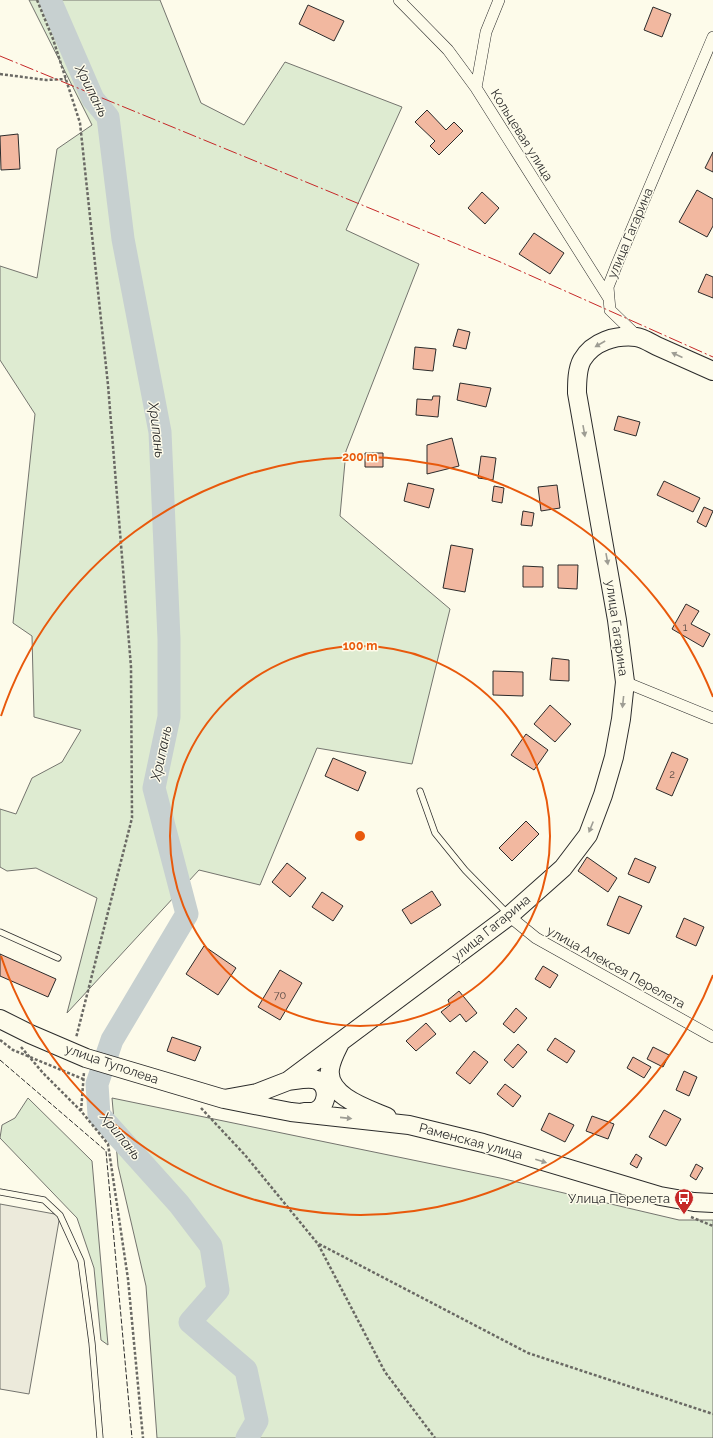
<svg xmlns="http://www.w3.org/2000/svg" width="713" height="1438" font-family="Raleway,sans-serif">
  <rect width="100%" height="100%" fill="#fdfbea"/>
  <!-- green -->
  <path fill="#deebd1" stroke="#74746e" d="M29,0H160L201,103L244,125L285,62L402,107L346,230L419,264L346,451L340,516L450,609L412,764L317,748L260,885L199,870L67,1013L97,898L36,868L7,871L0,867V809L16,814L32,778L62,762L81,730L34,717L32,636L13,623L35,414L0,360V266L37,278L57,149L92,125Z
    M28,1098L92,1161L108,1345L101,1340L94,1268L77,1218L0,1138L2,1125L15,1118Z
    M112,1098L500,1178L679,1220H713V1438H157L146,1286L118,1166Z"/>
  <!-- parking -->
  <path fill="#eceadb" stroke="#74746e" d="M0,1204L60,1215L29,1394L0,1389Z"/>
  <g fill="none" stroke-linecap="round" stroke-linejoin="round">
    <!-- river -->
    <path stroke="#c7d0d0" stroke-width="23" d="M50,0L93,99L108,117L123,239L160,432L169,639V717L154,788L187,914L112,1040L97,1084L99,1115L179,1204L211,1246L218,1290L190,1322L246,1370L257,1421L247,1438"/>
  </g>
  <!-- building -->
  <path fill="#f2b8a0" stroke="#2b2b2b" d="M308,5L344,21L334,41L299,24Z
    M653,7L671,14L662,37L644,30Z
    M427,110L446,130L454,122L463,131L439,155L430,146L435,141L415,122Z
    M18,134L20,169L1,170L0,136Z
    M713,152V172L705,168Z
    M697,190L713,199V226L707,237L679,222Z
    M482,192L499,208L485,224L468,208Z
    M534,233L564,253L550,274L519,254Z
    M706,274L713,277V298L698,292Z
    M458,329L470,332L466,349L453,346Z
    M415,347L436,349L433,371L413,369Z
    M460,383L491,388L486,407L457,400Z
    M433,396H440L438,417L416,415L417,399L432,400Z
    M618,416L640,422L636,436L614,430Z
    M452,438L459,466L427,474V445Z
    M365,453H383V467H365Z
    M481,456L496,458L493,480L478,478Z
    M664,481L700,498L693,512L657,495Z
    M408,483L434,489L429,508L404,501Z
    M557,485L560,508L541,511L538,487Z
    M494,486L504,488L502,503L492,501Z
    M704,507L713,511L706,527L697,522Z
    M523,511L534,513L532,526L521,525Z
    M451,545L473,549L465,592L443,588Z
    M558,565H578L577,589L558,588Z
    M523,566L543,567V587H523Z
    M686,604L699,611L691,624L710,634L703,647L672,629Z
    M552,658L569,660V681L550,680Z
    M493,671L523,672V696L493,695Z
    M550,705L571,724L555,742L534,724Z
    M526,734L548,750L534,770L511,755Z
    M672,752L688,759L672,796L656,789Z
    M333,758L366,772L358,791L325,776Z
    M526,821L539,834L512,861L499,848Z
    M587,857L617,878L608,892L578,871Z
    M635,858L656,867L649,883L628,874Z
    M287,863L306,878L290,897L272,882Z
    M432,891L441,905L411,924L402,910Z
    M322,892L343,906L333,921L312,907Z
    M619,896L642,906L629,934L607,925Z
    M684,918L704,927L696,946L676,937Z
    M204,946L236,968L218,995L186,974Z
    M0,954L56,979L48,997L0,976Z
    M543,966L558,975L550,988L535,979Z
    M280,970L302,983L280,1020L258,1007Z
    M459,991L477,1013L466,1022L460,1014L450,1022L441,1012L450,1005L448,1000Z
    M516,1008L527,1018L514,1033L503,1024Z
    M426,1023L436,1034L416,1051L406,1041Z
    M172,1037L201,1047L195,1061L167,1051Z
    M555,1038L575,1051L567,1063L547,1050Z
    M518,1044L527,1052L513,1068L504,1060Z
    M653,1047L669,1055L663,1067L647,1059Z
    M474,1051L488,1062L470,1084L456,1073Z
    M633,1057L651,1067L644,1078L627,1068Z
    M684,1071L697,1077L689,1096L676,1090Z
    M505,1084L521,1096L513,1107L497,1094Z
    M664,1110L681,1119L666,1146L649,1137Z
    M549,1113L574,1125L565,1142L541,1130Z
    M592,1116L614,1124L608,1139L586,1131Z
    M636,1154L642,1158L637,1168L630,1164Z
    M696,1164L703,1168L696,1180L690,1176Z"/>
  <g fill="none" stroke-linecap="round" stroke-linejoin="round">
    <defs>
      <path id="lane" d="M420,791L435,833L465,870L508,914
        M0,932L58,958
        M0,1192L44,1200L60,1215L81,1261L92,1343L100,1438"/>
      <path id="street" d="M399,0L448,50L476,88L608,297
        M476,88L486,32L499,0
        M638,337L610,310L608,287L617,264L713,37
        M625,682L713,718
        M509,916L536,938L713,1037"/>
      <path id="primary" d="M0,1019L30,1034L86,1058L224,1099L291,1112L409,1125L483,1143L660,1196L694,1202L713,1203
        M340,1043C336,1051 331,1060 330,1069C326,1096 368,1109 387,1117
        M288,1081C297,1080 309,1077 317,1080C331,1087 327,1108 313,1112C310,1112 307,1112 304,1112
        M224,1099L257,1093L288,1081L509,916L563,868L588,835L603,795L614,757L621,719L625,682L617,620L577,393C577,383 577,369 582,360C593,341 616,335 636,337C644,338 652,344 659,347C677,355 695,363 713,371"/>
    </defs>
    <!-- lane casing -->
    <use href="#lane" stroke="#2b2b2b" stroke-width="7"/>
    <!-- street casing -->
    <use href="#street" stroke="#2b2b2b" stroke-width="12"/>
    <!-- primary casing -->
    <use href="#primary" stroke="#2b2b2b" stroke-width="20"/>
    <!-- path -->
    <path stroke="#6a6964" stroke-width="2.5" stroke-dasharray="3 2" stroke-linecap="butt" d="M37,0L53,39L80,123L108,385L131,667L132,818L76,1038
      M0,74L46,80L66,79
      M0,1040L13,1050L83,1079
      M21,1047L43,1073L81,1111L108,1144L128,1279L143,1438
      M201,1108L245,1155L318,1244L385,1372L435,1438
      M81,1111L84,1072
      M691,1217L713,1226
      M319,1244L528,1353L713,1414"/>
    <!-- lane -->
    <use href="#lane" stroke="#fdfbea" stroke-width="5.5"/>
    <!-- street -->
    <use href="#street" stroke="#fdfbea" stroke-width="11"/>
    <!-- primary -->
    <use href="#primary" stroke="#fdfbea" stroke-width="18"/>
    <!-- fence -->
    <path stroke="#2b2b2b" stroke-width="1" stroke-dasharray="5 2" stroke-linecap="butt" d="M0,1060L106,1151L132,1438"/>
    <!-- power -->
    <path stroke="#c62828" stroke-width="1" stroke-dasharray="14 3 2 3" stroke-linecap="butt" d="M0,56L498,261L713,357"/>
  </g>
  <!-- one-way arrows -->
  <defs><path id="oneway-solid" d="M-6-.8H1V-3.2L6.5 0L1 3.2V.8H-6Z"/></defs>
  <g fill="#9e9d94">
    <use href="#oneway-solid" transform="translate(600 344) rotate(150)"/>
    <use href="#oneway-solid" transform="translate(677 355) rotate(-156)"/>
    <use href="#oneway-solid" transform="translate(584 431) rotate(80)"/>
    <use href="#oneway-solid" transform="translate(607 559) rotate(80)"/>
    <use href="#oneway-solid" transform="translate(623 702) rotate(96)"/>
    <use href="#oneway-solid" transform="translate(591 827) rotate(112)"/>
    <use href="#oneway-solid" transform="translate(346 1118) rotate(6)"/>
    <use href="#oneway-solid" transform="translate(541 1161) rotate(17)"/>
  </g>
  <!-- distance rings -->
  <g fill="none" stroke="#e8590c" stroke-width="2">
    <circle cx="360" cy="836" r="190"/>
    <path d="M713 975A379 379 0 0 1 1 956M1 716A379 379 0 0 1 713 697"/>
  </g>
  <!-- icons -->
  <defs>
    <symbol id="bus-pin" viewBox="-11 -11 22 30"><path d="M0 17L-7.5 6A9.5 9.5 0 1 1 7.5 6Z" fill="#c62828" stroke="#fdfbea"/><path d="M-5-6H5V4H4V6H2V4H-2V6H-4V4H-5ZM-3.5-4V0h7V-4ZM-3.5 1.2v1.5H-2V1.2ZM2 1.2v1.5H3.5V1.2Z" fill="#fff"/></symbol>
  </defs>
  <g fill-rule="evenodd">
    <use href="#bus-pin" x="673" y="1187" width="22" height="30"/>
  </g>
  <g text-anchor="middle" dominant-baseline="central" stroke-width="3" stroke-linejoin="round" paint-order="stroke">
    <!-- number labels -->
    <g font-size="11" fill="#5d4e48">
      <text x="685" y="627">1</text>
      <text x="672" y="774">2</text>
      <text x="280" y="995">70</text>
    </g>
    <!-- street labels -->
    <g font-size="13" fill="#2b2b2b" stroke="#fdfbea">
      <text transform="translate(522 135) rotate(58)">Кольцевая улица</text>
      <text transform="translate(630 233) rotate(-67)">улица Гагарина</text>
      <text transform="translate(617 628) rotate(82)">улица Гагарина</text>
      <text transform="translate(491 928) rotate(-39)">улица Гагарина</text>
      <text transform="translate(616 967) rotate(29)">улица Алексея Перелета</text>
      <text transform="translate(112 1064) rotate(19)">улица Туполева</text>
      <text transform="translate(471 1141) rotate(15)">Раменская улица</text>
    </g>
    <!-- poi labels -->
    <g font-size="13" fill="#2b2b2b" stroke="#fdfbea" text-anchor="end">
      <text x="670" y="1198">Улица Перелета</text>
    </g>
    <!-- water labels -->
    <g font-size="14" font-style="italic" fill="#2b2b2b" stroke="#fdfbea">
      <text transform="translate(92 91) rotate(63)">Хрипань</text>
      <text transform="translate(157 430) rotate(83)">Хрипань</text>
      <text transform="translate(161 753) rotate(-78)">Хрипань</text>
      <text transform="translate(121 1136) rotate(51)">Хрипань</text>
    </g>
  </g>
  <circle cx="360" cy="836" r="6" fill="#e8590c" stroke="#fdfbea" stroke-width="2"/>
  <g font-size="12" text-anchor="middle" font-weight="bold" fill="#e8590c" stroke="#fdfbea" stroke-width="3" stroke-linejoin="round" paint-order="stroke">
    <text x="360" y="461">200 m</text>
    <text x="360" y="650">100 m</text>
  </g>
</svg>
